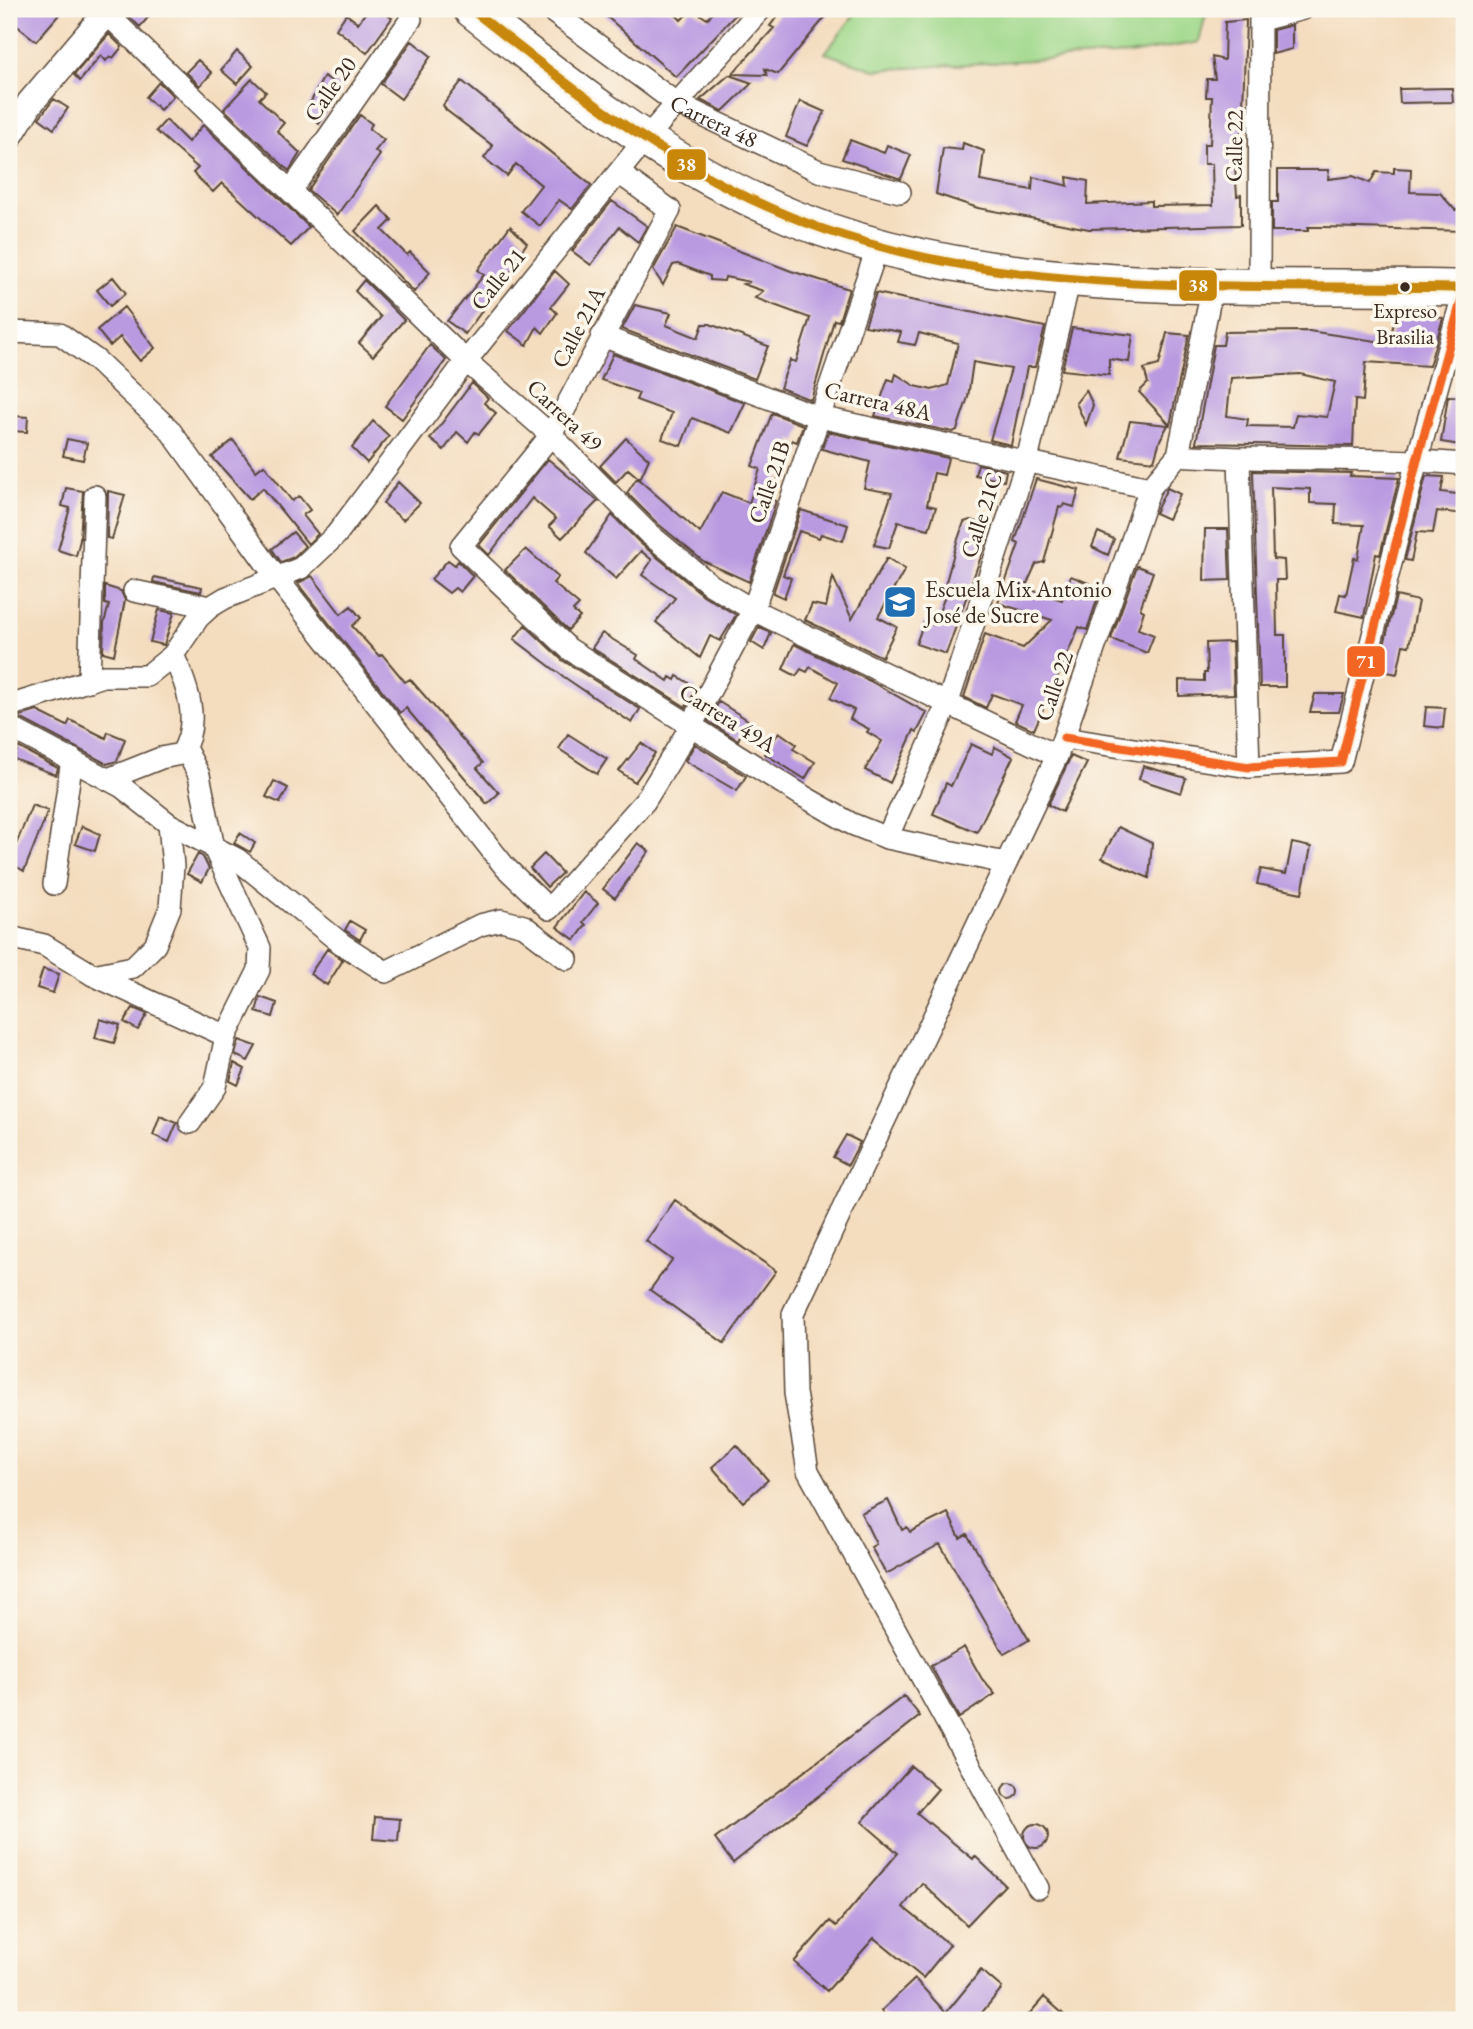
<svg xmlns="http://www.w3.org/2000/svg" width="1473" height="2029" font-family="'EB Garamond',serif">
  <rect width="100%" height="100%" fill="#fbf7ec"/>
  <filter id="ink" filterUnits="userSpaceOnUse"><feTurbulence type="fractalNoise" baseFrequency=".0143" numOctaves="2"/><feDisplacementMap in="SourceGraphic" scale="14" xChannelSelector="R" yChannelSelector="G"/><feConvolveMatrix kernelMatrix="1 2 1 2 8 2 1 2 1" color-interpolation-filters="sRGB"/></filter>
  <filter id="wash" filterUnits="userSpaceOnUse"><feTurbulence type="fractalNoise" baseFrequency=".00686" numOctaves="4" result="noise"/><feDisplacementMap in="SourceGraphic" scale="28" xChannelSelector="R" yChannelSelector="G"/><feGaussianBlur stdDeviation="1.57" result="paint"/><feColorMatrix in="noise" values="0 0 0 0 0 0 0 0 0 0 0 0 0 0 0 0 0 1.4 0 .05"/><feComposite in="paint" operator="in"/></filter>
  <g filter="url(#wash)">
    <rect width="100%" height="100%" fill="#f4ddbf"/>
    <!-- green -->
    <path fill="#9fd88a" stroke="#6d8154" stroke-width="2" d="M859,9H1228L1207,10L1199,42L1129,54L875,70L825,53Z"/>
    <g id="blocks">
      <!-- building -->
      <path fill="#b99ae1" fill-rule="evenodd" d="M21,9H64L36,41L11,21Z
        M125,9H155L140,27L125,13Z
        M368,9H378L392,18L367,53L336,29L346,14L358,23Z
        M598,9H670L681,20L692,9L707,19L716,9H741L676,77Z
        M783,9H832L778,74L765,69L767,75L732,74L774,28L770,26Z
        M1246,20L1241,166H1235L1237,196L1241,195V225L1089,229L978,208L936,194L943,148L962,150L963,143L984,151L980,181L1032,190L1033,177L1068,186L1067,177L1088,181L1087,204L1151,201V206L1213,205L1212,164H1204V144H1210L1212,97H1206L1207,79H1215L1212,57L1224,60L1225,22Z
        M1292,25V49L1273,54V30Z
        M109,34L122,47L113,58L110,56L106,61L101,55L80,81L74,75Z
        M412,41L431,56L401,99L381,84Z
        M237,51L253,66L237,84L221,70Z
        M198,60L212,73L200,86L186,72Z
        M729,75L752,83L723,111L700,100Z
        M324,76L342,88L319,124L306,111Z
        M252,79L266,92L259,99L284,123L277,131L300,153L289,171L224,109Z
        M462,81L591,185L572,209L559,200L540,226L521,211L541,185L516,164L507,176L484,158L493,146L446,110L443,105Z
        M159,82L173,96L160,110L146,97Z
        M1452,88L1453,102L1400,103L1399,89Z
        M54,99L68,108L54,129L39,118Z
        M800,101L825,112L807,146L786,137Z
        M360,115L372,124L369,129L384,140L375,151L380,155L337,215L308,190Z
        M166,120L188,142L203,125L309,227L291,246L222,183L213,192L193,173L198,168L156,131Z
        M850,140L884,153L887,145L911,155L901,179L842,159Z
        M1394,168L1411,169L1410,192L1440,193L1455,210H1464V231L1324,227H1308V231H1272V202H1278V170H1329L1328,179L1353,176L1370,183L1376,172L1394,173Z
        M612,201L647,226L638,242L619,227L591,265L572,251Z
        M379,206L392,220L382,230L407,255L410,252L430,272L414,292L355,231Z
        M510,226L527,243L514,261L517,263L465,334L447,321L484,275L478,270Z
        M677,227L791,271L849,289L839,321L834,320L811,400L780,388L790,360L796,362L810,318L755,298L763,291L743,284L750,282L725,277L724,281L710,280V276L678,264L673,265L663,285L653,270Z
        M555,271L569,284L551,307L557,313L543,333L537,327L527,345L508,331Z
        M113,277L126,293L110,306L97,290Z
        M364,280L404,320L373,356L359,343L381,317L355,291Z
        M876,293L1045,327L1035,367H1027L1011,445L990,440L1011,369L973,362L968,397L957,430L953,432L875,416L888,379L894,381L896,374L915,386L932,390L948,385L958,343L919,333L915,345L898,342L901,332L865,326Z
        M635,305L671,313L666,325L698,338L703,324H710L768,346L755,379L622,329Z
        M124,307L155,348L140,361L120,337L110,346L97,330Z
        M1397,311L1443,318L1429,366L1366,362L1363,401L1355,400L1353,446L1196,443L1214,345H1223L1225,332L1309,331L1389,343ZM1300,374L1335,382L1327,417L1296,414L1293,427L1247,426L1248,419L1227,416L1231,378Z
        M1072,328L1133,335L1129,362L1109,359V375L1062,370Z
        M1167,333L1189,335L1170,425L1139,392L1148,383L1144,369L1159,365Z
        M430,345L446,360L402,419L385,406Z
        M613,354L745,403L731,433L692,418L681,446L662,439L672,413L636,400L639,393L601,380Z
        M472,383L488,398L484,403L496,413L479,434L475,432L468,442L457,432L444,450L430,439Z
        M1086,390L1093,405L1086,425L1076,403Z
        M1448,396L1464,397L1461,445L1441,442Z
        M772,413L803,425L797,442L792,440L777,481L771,500L776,501L749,582L703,561L657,523L627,493L637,478L700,533L722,492L749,503L760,469L752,466Z
        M13,416L28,417L27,432L12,431Z
        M373,421L389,436L367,463L352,448Z
        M1130,421L1168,425L1160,440L1154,461L1120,457Z
        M828,432L948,458L944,475L934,473L927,505L936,507L929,529L898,522L889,548L874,545L892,493L864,488L870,462L822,449Z
        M626,438L649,459L640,479L628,469L616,482L600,466Z
        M67,439L87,443L83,460L63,456Z
        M233,440L256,471L264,465L292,501L299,496L310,510L303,515L318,534L308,544L263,488L250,499L212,457Z
        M548,459L598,501L562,538L549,526L556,519L532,498L489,555L479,545Z
        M978,464L1006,471L1004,481L975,475Z
        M1253,471L1351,473L1350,476L1399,478L1380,555L1376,554L1364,617L1336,611L1340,594L1346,595L1354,558L1358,559L1364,525L1335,524L1336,504L1310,503V489L1271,487L1273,559L1284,560L1285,580H1276L1277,635H1285V687H1260Z
        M1426,476L1444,477L1441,492L1464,495V514L1437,511L1433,533L1417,532L1411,561L1405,560Z
        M1036,479L1079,490L1074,507L1064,504L1062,508L1059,507L1044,562L1036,564L1025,588L1062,600L1071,576L1101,588L1087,630L1079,627L1034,730L1015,721L1022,705L992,694L986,708L964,697L985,634L1023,648L1052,620L998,603L1019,544L1015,542Z
        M398,482L420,503L403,520L383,503Z
        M66,488L83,491L80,540L76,556L58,550L70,508L62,506Z
        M1167,488L1180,494L1168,519L1155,513Z
        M108,491L125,495L112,539L107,538Z
        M801,510L848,525L843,541L821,534L819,538L799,531L783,575L791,578L784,598L773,593Z
        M612,515L640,543L703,595L736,615L720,641L710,636L700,658L656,622L675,598L642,575L652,560L641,551L616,579L586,553Z
        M970,520L992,526L946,654L916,644L924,622L934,625L947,591L944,589L957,542L964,522Z
        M1205,529H1228L1230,580L1204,581Z
        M293,532L305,546L294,557L281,562L272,549Z
        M1098,532L1114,539L1108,555L1092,547Z
        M526,549L558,577L553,583L579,605L573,611L580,617L568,630L505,570Z
        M887,558L905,569L878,617L897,627L882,657L805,620L812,604L826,607L833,577L852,619Z
        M448,560L455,565L458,561L473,576L460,592L455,588L449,593L431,579Z
        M1137,566L1153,572L1140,609L1144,611L1138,629L1154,635L1147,653L1111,639Z
        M312,576L341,614L351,606L361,618L352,626L379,656L382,654L405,682L410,679L483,763L477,768L499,793L487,804L406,708L400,713L302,589L298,583Z
        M154,577L202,587L201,592L153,582Z
        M105,586L121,591L125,600L114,655L103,652L104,623L109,605L105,604Z
        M1396,596L1418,601L1409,646L1403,645L1397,674L1378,670Z
        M159,610L174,613L164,645L150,642Z
        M525,625L562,660L640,709L632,723L564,677L514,639Z
        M759,627L771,633L764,650L751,642Z
        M602,633L638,655L636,659L668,681L670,677L675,680L677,676L697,688L686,707L592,648Z
        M1232,642L1234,694L1179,696V680L1204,681V673H1207L1206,643Z
        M794,644L870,681L927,713L917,732L914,730L890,783L865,770L882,741L867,732L869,729L850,719L854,710L830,698L838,683L810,667L807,672L801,669L796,676L783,669Z
        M1315,694H1344L1339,712H1310Z
        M719,702L748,720L738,740L708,721Z
        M1426,707L1445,708L1443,728L1424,726Z
        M37,711L67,726L70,720L106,738L108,732L125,739L117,761L107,764L18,717Z
        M779,732L796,744L793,749L815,762L805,779L765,754Z
        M568,734L607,759L597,774L559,749Z
        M641,743L655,753L635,782L619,771Z
        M695,744L746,776L737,791L685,761Z
        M971,744L992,754L995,747L1013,757L977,832L933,814L946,783L951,786Z
        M18,747L58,768L56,775L14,759Z
        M1071,756L1087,763L1062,812L1048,805Z
        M1143,766L1186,778L1181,793L1139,779Z
        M274,781L288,788L280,803L266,797Z
        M32,805L48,811L24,871L9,862Z
        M82,826L100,834L95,851L75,844Z
        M1118,827L1152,843L1149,878L1102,858Z
        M240,833L255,843L250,852L234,843Z
        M638,843L649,851L615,898L603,889Z
        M1292,843L1311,847L1302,893L1257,884L1261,869L1286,874Z
        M198,854L203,857L209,869L202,882L187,874Z
        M544,854L562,873L547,887L530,868Z
        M584,892L598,903L583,922L586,925L575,940L557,927Z
        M350,921L365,930L360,940L345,930Z
        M327,949L343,960L327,985L310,974Z
        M43,969L59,974L53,993L37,988Z
        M260,997L277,1003L273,1017L256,1012Z
        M133,1008L147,1014L138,1030L124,1022Z
        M100,1019L120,1025L114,1043L95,1038Z
        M239,1040L256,1046L248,1061L235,1055Z
        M234,1063L245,1069L238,1085L230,1081Z
        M160,1116L177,1123L169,1142L153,1135Z
        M846,1135L860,1142L848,1165L833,1157Z
        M675,1200L776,1271L724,1343L650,1290L672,1260L646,1241Z
        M737,1445L768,1480L743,1502L712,1467Z
        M888,1500L902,1530L907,1527L910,1532L948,1513L960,1538L967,1534L1029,1640L1004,1654L940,1544L886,1574L871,1547L876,1544L861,1513Z
        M964,1647L982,1679L995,1694L959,1718L931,1666Z
        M904,1696L920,1716L733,1863L715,1839Z
        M911,1766L938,1789L917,1813L973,1859L975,1856L1005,1885L967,1925L922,1883L903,1907L950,1945L923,1978L874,1938L827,1991L794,1962L830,1921L836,1926L898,1853L862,1822Z
        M1002 1791a8 8 0 1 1 16 0a8 8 0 1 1-16 0Z
        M375,1817L400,1819L398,1841L373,1839Z
        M1024 1836a12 12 0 1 1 24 0a12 12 0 1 1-24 0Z
        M981,1970L1002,1988L976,2020H890L881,2011L915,1979L946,2013Z
        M1044,1997L1070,2020H1024Z"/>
    </g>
  </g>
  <g filter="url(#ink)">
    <use href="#blocks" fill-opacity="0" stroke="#574536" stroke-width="2"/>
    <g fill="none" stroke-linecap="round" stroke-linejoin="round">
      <defs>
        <g id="minor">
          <path d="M102,9L466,361L551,435L648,533L711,585L753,610L1057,756"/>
          <path id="s1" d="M549,9L676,103L819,171L900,192"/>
          <path d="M1261,20L1303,9"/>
          <path d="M619,173L670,210L551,435L461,546L569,649L803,796L852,824L887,838L1005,863"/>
          <path d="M292,189L411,19"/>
          <path d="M1259,285L1260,9"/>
          <path d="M9,332L60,334L96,360L169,429L276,577L505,867L549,909L645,801L691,726L753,610L878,246"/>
          <path d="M602,336L819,417L1150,488"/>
          <path d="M1178,455C1273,462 1369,456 1464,464"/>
          <path d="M1239,459L1249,767"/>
          <path d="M134,591L210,607"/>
          <path d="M89,681L95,496"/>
          <path d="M9,706L103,676H147L173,655L198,618L210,607L225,598L301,568L336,535L466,361L647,137L761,9"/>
          <path d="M9,727L122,787L169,824L237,859L342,944L386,972L480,925L501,920L524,926L567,959"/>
          <path d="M1064,738L1249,767L1341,762L1417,460L1464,291"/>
          <path d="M185,748L199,775L214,848L260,948L259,970L226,1036L215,1087L190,1123"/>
          <path d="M108,779L161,758L181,754C201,723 188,687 173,655"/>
          <path d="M887,838L947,705L1027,460L1070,278"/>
          <path d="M54,884L72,759"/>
          <path d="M9,937L44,945L93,975L226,1036"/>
          <path d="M93,975L133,967L155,945L170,908L173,866L169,824"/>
          <path d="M1038,1888L808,1471L795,1393L793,1314L1057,756L1150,488L1178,455L1213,284"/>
        </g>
        <path id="tertiary" d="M9,137L30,103L110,9"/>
        <path id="trunk" d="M471,9C563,82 660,159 768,207C980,303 1236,283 1464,288"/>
      </defs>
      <!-- minor casing -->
      <use href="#minor" stroke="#574536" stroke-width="24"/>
      <!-- tertiary casing -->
      <use href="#tertiary" stroke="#574536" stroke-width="29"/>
      <!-- trunk casing -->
      <use href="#trunk" stroke="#574536" stroke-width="38"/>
      <!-- minor -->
      <use href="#minor" stroke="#fff" stroke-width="21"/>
      <!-- tertiary -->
      <use href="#tertiary" stroke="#fff" stroke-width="26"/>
      <!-- trunk -->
      <use href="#trunk" stroke="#fff" stroke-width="35"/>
      <defs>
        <path id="bus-1" d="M471,9C563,82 660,159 768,207C980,303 1236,283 1464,288"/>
        <path id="bus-2" d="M1064,738L1249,767L1341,762L1417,460L1464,291"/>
      </defs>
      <!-- bus-1 casing -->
      <use href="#bus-1" stroke="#fbf7ec" stroke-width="14"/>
      <!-- bus-2 casing -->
      <use href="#bus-2" stroke="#fbf7ec" stroke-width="14"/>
      <!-- bus-1 -->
      <use href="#bus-1" stroke="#c88708" stroke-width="9"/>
      <!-- bus-2 -->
      <use href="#bus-2" stroke="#f26522" stroke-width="9"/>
    </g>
  </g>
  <!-- icons -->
  <defs>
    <symbol id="school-square" viewBox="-11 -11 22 22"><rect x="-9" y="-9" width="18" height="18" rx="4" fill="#1f6fb2" stroke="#fbf7ec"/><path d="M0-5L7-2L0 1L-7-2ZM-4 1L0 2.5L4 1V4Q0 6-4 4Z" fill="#fff"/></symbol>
  </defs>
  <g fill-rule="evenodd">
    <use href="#school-square" x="881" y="583" width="38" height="38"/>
  </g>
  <!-- markers -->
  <circle fill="#3b2a1e" stroke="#fbf7ec" stroke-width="2.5" cx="1405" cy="287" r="6"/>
  <g text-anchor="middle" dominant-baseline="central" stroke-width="7" stroke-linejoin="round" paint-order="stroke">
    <!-- bus labels -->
    <g font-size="21" fill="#3b2a1e" stroke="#fbf7ec">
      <text x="1405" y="310">Expreso<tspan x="1405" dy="26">Brasilia</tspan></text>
    </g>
    <!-- street labels -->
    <g font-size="23" fill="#3b2a1e" stroke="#fbf7ec">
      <text transform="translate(330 89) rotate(-55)">Calle 20</text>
      <text stroke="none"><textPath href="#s1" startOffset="200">Carrera 48</textPath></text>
      <text transform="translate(1234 146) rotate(-89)">Calle 22</text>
      <text transform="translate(498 279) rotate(-51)">Calle 21</text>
      <text transform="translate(578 327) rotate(-62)">Calle 21A</text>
      <text transform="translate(878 401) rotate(13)">Carrera 48A</text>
      <text transform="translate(565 415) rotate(43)">Carrera 49</text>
      <text transform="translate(769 482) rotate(-71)">Calle 21B</text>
      <text transform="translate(981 515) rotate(-72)">Calle 21C</text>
      <text transform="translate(1054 686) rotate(-71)">Calle 22</text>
      <text transform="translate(728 718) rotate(32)">Carrera 49A</text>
    </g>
    <!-- poi labels -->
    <g font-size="23" fill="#3b2a1e" stroke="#fbf7ec" text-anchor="start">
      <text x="925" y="589">Escuela Mix Antonio<tspan x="925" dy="26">José de Sucre</tspan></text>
    </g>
  </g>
  <g stroke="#fbf7ec" stroke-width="2.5">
    <rect x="666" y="148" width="41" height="33" rx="7" fill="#c88708"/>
    <rect x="1178" y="269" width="40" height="33" rx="7" fill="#c88708"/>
    <rect x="1346" y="645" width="40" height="33" rx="7" fill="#f26522"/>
  </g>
  <g font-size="19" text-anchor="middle" font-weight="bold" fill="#fff">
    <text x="686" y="171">38</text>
    <text x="1198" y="292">38</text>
    <text x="1366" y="668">71</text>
  </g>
  <!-- margin -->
  <rect width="1473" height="2029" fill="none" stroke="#fbf7ec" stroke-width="35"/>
</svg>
